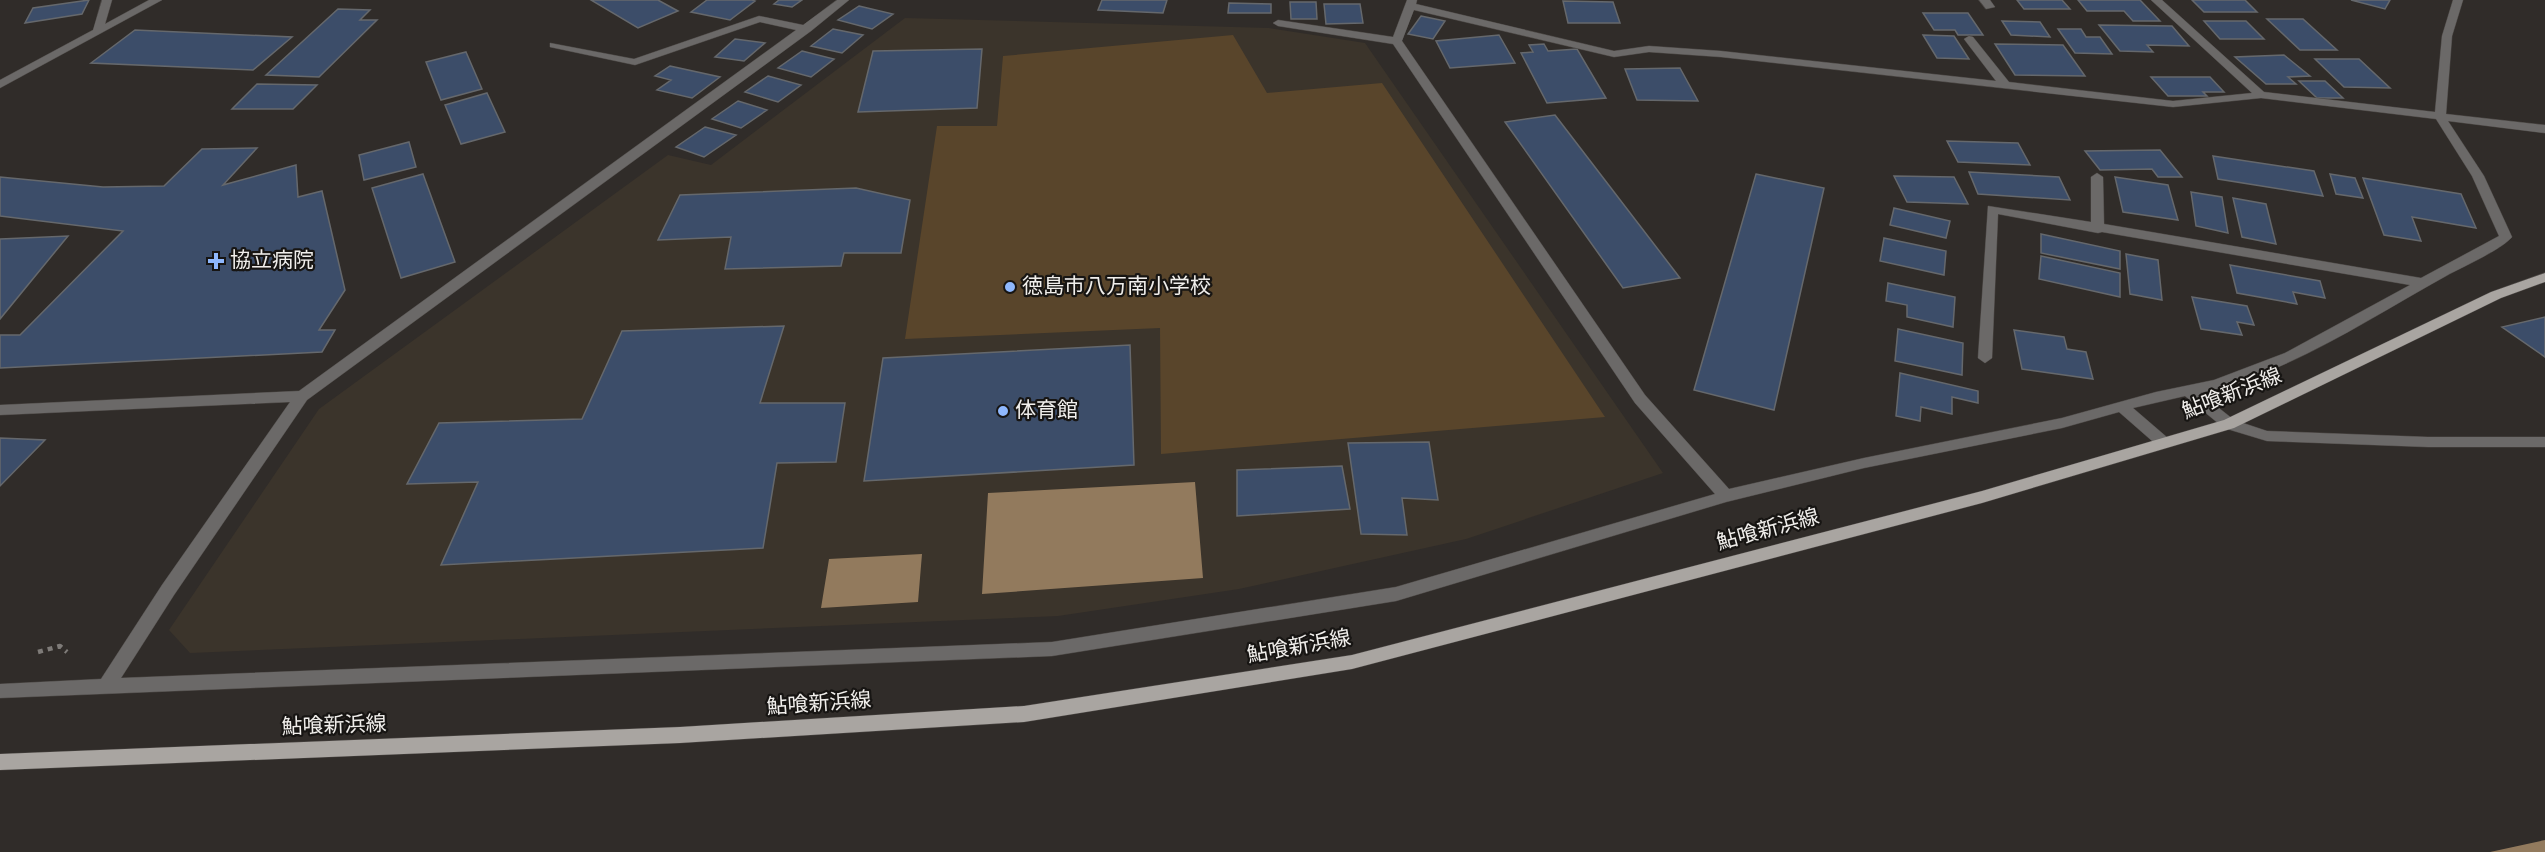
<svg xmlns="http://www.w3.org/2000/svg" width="2545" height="852" font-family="Spectral,'Noto Sans JP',serif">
  <rect width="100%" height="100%" fill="#302c29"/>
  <!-- built -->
  <path fill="#3b342b" d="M905,18L1269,28L1365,43L1663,473L1466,539L1239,589L1058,616L190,653L169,630L319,409L668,155L711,165Z"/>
  <!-- green -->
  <path fill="#59452b" d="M1233,35L1267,93L1382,83L1605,417L1161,454L1160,328L905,339L937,126H997L1003,56Z"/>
  <!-- water -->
  <path fill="#927a5d" d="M1195,482L1203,578L982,594L988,493Z
    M922,554L918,602L821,608L829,559Z
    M2545,840V852H2490Z"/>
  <!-- building -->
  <path fill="#3c4d69" stroke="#65686c" stroke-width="1.5" d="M89,0L82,14L25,23L33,8Z
    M591,0H658L678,11L638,28Z
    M707,0H752L755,1L730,20L691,12Z
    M779,0H802L792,7L774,4Z
    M1102,0H1167L1163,13L1098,10Z
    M2017,0H2062L2070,9H2024Z
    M2078,0H2140L2160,21H2133L2124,11H2087Z
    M2192,0H2245L2257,12H2204Z
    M2351,0H2390L2385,9Z
    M1563,1L1613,2L1620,23H1568Z
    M1290,2H1316L1317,19H1291Z
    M1229,3L1271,4V13H1228Z
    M1324,4H1360L1363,23L1326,24Z
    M859,6L893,14L872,29L838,20Z
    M338,9L370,10L360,20H377L319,77L266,75Z
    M1923,13H1968L1983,35H1958L1955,30H1934Z
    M1421,16L1445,21L1433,39L1408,34Z
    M2267,19H2303L2337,50H2300Z
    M2002,21L2040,22L2050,37L2011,35Z
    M2204,21H2246L2264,39H2220Z
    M2099,25L2172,26L2189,46L2147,45L2153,52L2120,51Z
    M833,29L863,35L842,53L811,46Z
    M2058,29H2081L2086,37H2100L2112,54L2075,53Z
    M135,30L292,37L253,70L91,63Z
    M1499,35L1515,63L1450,68L1436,41Z
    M1923,35L1954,36L1969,59L1937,58Z
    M735,39L765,43L744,61L715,57Z
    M1544,44L1548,51L1577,49L1606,98L1547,103L1521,53L1533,52L1529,45Z
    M1995,44L2063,45L2085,76L2015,75Z
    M982,49L977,108L858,112L873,51Z
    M802,51L834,59L811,77L778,68Z
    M466,52L482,89L441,100L426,62Z
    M2284,55L2310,76L2288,77L2296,84H2266L2235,57Z
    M2315,59H2359L2390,88L2344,87Z
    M670,66L720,77L692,98L657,90L671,80L655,76Z
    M1680,68L1698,101L1637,100L1625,69Z
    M768,76L801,85L778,102L745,92Z
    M2151,77H2210L2224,92H2203L2207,96H2168Z
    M2299,81H2325L2343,98H2317Z
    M257,84L317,85L293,109H232Z
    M487,93L505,132L461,144L445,105Z
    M738,101L767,110L741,128L712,119Z
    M1555,115L1680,278L1623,288L1505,122Z
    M705,127L736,135L704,157L676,147Z
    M1947,141L2018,143L2030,165L1958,162Z
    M409,142L416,167L364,180L359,155Z
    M257,148L223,185L296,165L298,197L322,191L345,290L319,330H335L322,352L0,368V335H20L123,231L0,216V177L103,187L164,186L202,149Z
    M2160,150L2182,177H2158L2152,169L2100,170L2085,151Z
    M2213,156L2314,171L2323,196L2218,179Z
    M1969,172L2059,177L2070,200L1978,194Z
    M423,174L455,262L401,278L372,188Z
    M1756,174L1824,188L1774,410L1694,390Z
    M2330,174L2355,178L2363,198L2336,194Z
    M1894,176L1954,177L1968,204L1907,202Z
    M2115,177L2168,185L2178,220L2123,212Z
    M2363,178L2461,194L2476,228L2412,217L2421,241L2384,235Z
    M856,188L910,200L901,253H844L841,266L725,269L731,237L658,240L680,195Z
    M2191,192L2222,197L2228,233L2196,226Z
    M2233,198L2266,204L2276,244L2242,237Z
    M1894,208L1950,221L1946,238L1890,225Z
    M2041,234L2120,251V269L2041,253Z
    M68,236L0,319V239Z
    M1884,238L1946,251L1944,275L1880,261Z
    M2126,254L2158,260L2162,300L2130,294Z
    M2041,256L2120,273V297L2039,279Z
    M2230,265L2320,281L2325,298L2293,292L2297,304L2237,293Z
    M1888,283L1955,297L1953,327L1907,317V305L1886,301Z
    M2192,297L2247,306L2254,325L2237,322L2242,335L2201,329Z
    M2545,317V357L2502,327Z
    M784,326L760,403H845L836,462L777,463L763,548L441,565L478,482L407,484L439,423L582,419L622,331Z
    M1898,329L1963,343L1962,375L1895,361Z
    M2014,330L2064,337L2067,349L2086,352L2093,379L2022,369Z
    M1130,345L1134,465L864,481L883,358Z
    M1900,373L1978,391V403L1952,397V414L1921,407L1920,421L1896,416Z
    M0,438L45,440L0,486Z
    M1429,442L1438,500L1402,498L1407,535L1361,534L1348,443Z
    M1342,466L1350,509L1237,516V470Z"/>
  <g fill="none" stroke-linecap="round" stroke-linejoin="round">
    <defs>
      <path id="minor" d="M102,0H112L105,24L149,0H162L0,88V80L93,30Z
        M837,0H849L811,31L307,400L174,595L121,678L1052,642L1396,587L1715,494L1635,403L1393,44L1278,26L1273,23L1278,20L1393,37L1407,0H1417L1416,4L1614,51L1649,46L1721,51L1996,81L1964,39L1969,36L1973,37L2009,82L2173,101L2252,93L2151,0H2162L2264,92L2435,112L2442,36L2453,0H2463L2452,36L2446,114L2545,125V133L2448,121L2484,176L2512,237C2501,250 2462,267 2446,276C2368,319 2288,374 2200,393L2234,420L2267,431L2428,437H2545V447H2428L2267,441L2224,428L2185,396L2133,408L2169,439L2172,443L2169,447H2159L2119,412L2062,428L1864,468L1726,502L1396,601L1052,656L0,698V684L101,679L162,585L290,402L0,415V405L299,391L796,30L760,22L635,65L550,47V43L634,59L759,16L803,25ZM1414,10L1614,57L1649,52L1721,57L2173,107L2261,98L2436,119L2472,176L2499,236L2421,278L2104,224L2103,177L2097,173L2091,177V222L1988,206L1978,358L1985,363L1992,358L1998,214L2098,233L2102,232L2410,285L2285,353L2214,380L2156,392L2062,418L1864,458L1729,489L1645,395L1402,41Z
        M1979,0H1990L1995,7L1986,9Z"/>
      <path id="major" d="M2545,273V282L2501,298L2234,428L1982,503L1352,669L1024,722L680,743L0,770V754L680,727L1024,706L1352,655L1982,491L2224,420L2491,292Z"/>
    </defs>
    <!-- minor casing -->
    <use href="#minor" stroke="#4b4744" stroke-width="1"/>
    <!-- major casing -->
    <use href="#major" stroke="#4b4744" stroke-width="1"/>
    <!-- path -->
    <path stroke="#7e7b78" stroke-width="4.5" stroke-dasharray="5 5" stroke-linecap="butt" d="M38,652L60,646L67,652"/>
    <!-- minor -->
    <use href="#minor" fill="#6b6968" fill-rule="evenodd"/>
    <!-- major -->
    <use href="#major" fill="#a9a5a1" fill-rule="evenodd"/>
  </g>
  <!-- markers -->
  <g fill="#8fb8fd" stroke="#171513" stroke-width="2">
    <path d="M213 252h6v6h6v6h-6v6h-6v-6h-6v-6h6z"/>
    <circle cx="1010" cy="287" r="6"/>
    <circle cx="1003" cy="411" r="6"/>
  </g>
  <g text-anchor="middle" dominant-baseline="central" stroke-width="4.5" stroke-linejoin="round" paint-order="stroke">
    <!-- poi labels -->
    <g font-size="21" fill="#f0eeeb" stroke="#171513" text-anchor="start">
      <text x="230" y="261">協立病院</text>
      <text x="1022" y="287">徳島市八万南小学校</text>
      <text x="1015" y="411">体育館</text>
    </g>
    <!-- street labels -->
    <g font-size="21" fill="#f0eeeb" stroke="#171513">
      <text transform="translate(2232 394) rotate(-21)">鮎喰新浜線</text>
      <text transform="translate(1768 530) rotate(-15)">鮎喰新浜線</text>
      <text transform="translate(1299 647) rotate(-10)">鮎喰新浜線</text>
      <text transform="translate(819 704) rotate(-4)">鮎喰新浜線</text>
      <text transform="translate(334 726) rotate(-2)">鮎喰新浜線</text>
    </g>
  </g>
</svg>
